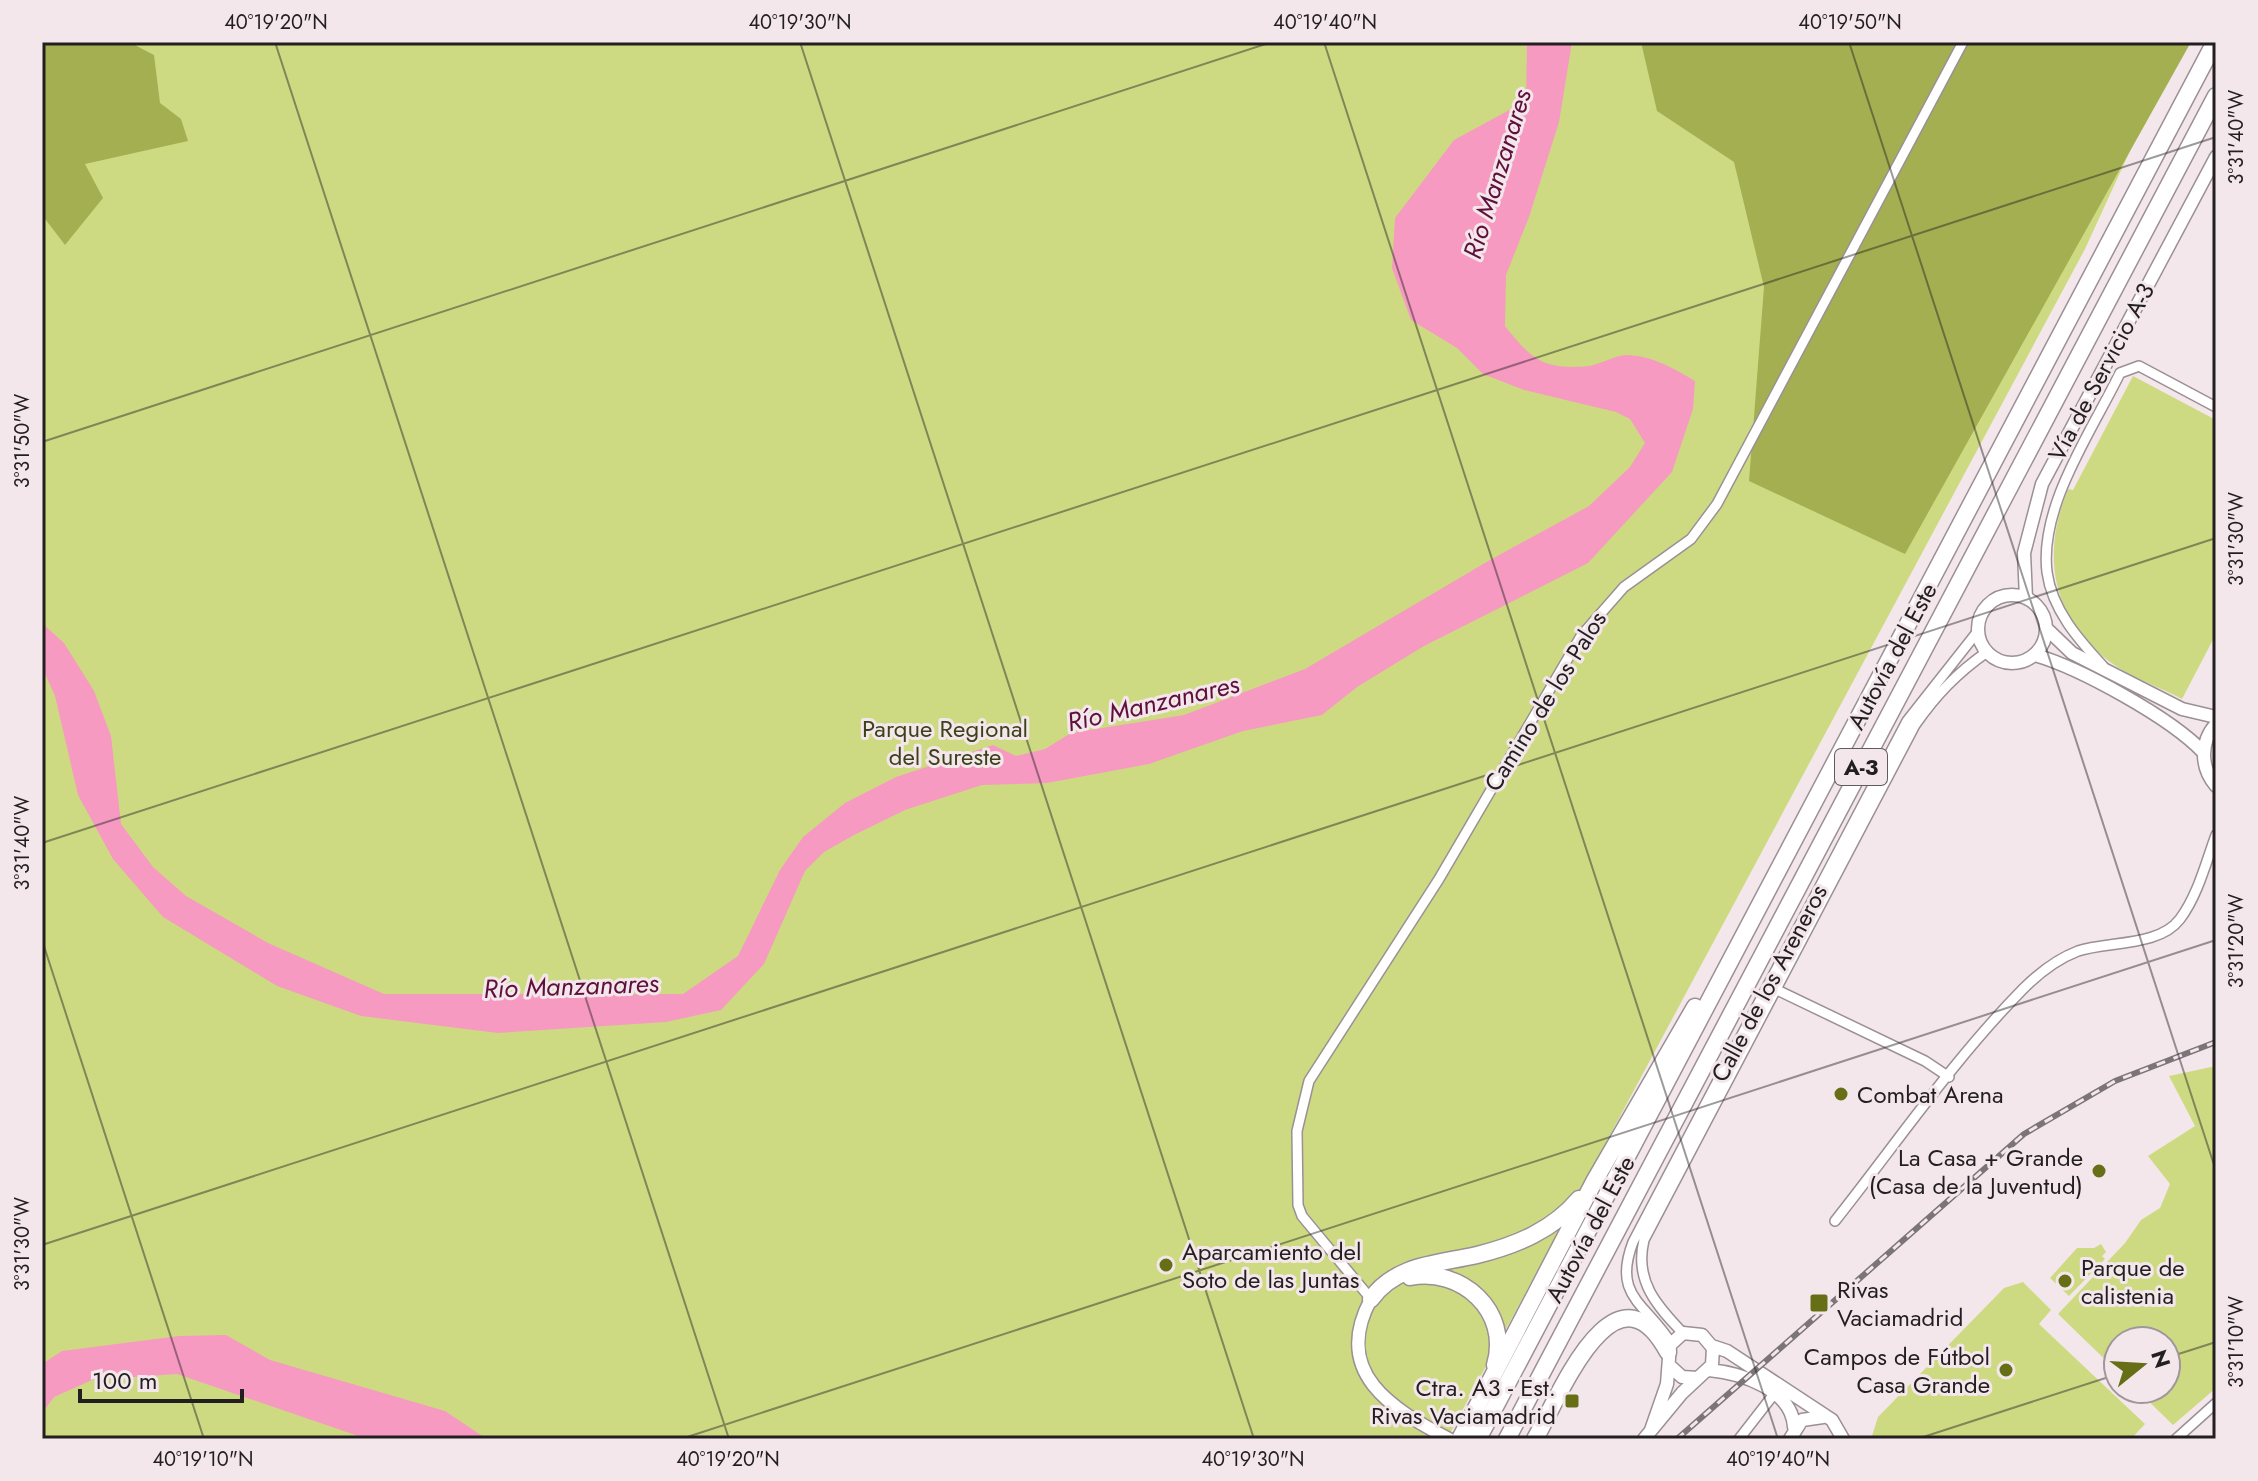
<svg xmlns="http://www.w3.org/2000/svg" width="2258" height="1481" font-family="Jost,sans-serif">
  <rect width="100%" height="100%" fill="#f3e7eb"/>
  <!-- green -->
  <path fill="#ceda82" d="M42,42H2180L2085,249L1447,1439H42Z
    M2133,376L2216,420V634L2182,699C2159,687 2131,677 2110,662C2051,618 2041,554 2068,489L2073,490Z
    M2216,1066V1388L2173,1425L2136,1389H2166V1341H2118V1372L2058,1314L2125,1243L2141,1220L2160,1208L2170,1184L2148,1156L2195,1126L2169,1076Z
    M2101,1244L2106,1252L2102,1256L2105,1259L2069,1296L2050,1278L2077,1248H2094Z
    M2023,1282L2051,1310L2039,1324L2145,1424L2131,1439H1871L1878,1417L2004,1288Z"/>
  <!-- forest -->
  <path fill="#a4af51" d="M42,42H129L154,55L160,103L181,119L188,141L85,164L103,198L65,245L42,215Z
    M1641,42H2191L1905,554L1749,481L1764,287L1734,162L1657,111Z"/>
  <!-- water -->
  <path fill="#f69ac1" d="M1527,42H1572L1559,122L1529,217L1506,275L1505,326C1533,361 1543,370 1589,366C1601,364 1613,356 1626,355C1650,355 1676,369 1695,381L1693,409L1672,472L1588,563L1424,646L1357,687L1322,715L1243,731L1149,764L1047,783L982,785L905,810L854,835L824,852L805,871L764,964L721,1010L666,1022L498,1033L361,1016L277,986L163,917L113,859L78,795L55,696L42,667V623L64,643L94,691L111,736L121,824L153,867L186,896L268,943L384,994H683L738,956L780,870L803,837L845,803L896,777L993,745L1016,756L1045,749L1071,733L1184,715L1305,669L1490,560L1589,506L1630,467L1645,443L1630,419L1616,412L1524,390L1483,374L1457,348L1411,320L1392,268L1395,218L1454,140L1526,101Z
    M226,1335L270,1360L445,1411L487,1439H367L177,1374L92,1380L54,1397L42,1413V1364L62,1351L179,1336Z"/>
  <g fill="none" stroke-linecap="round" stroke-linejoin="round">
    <defs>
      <path id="street" d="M2103,666C2079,640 2052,610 2047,572C2039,506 2092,431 2120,373L2139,366L2216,407
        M1775,989L1925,1061L1949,1077
        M1835,1221C1896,1144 1954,1059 2023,989C2038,974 2057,959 2078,951C2108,941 2159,947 2180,919C2198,895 2206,862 2216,835
        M1371,1299L1302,1216L1298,1205L1297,1131L1309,1081L1439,879L1581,636L1624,587L1691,539L1717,504L1963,42
        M1683,1333C1657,1306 1634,1281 1644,1240L1915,725C1936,695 1957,673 1987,652
        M1671,1343C1646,1303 1612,1297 1633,1242L1907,721L1978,631
        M1739,1439L1774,1394
        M2176,1439L2216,1403"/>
      <path id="secondary" d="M1978 629a34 34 0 1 1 68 0a34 34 0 1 1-68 0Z
        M2026,598L2024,553L2042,484L2216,157
        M2047,629L2072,653L2182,709L2216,717
        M2035,655C2080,668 2171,718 2203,752
        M2216,724C2200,742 2200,767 2216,786
        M1371,1299C1331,1373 1392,1409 1449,1439
        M1712,1346L1727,1351L1832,1420L1843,1439
        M1670,1366L1682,1377L1698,1378
        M1709,1370C1741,1373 1792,1389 1794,1427
        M1644,1439L1682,1393L1712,1365L1713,1348L1702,1335L1683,1333L1670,1345L1667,1384L1651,1430
        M1790,1439L1802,1420L1823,1417"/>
      <path id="highway" d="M1410,1277C1461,1267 1511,1311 1495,1365
        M1371,1299C1396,1264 1438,1264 1477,1255C1517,1245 1553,1230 1579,1199
        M1460,1439L1595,1180L1695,1007
        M1478,1439L2215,42
        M1507,1439L2216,96
        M1535,1439C1559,1397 1615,1254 1668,1352"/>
    </defs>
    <!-- street casing -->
    <use href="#street" stroke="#9b9094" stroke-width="12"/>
    <!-- secondary casing -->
    <use href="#secondary" stroke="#9b9094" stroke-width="15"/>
    <!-- highway casing -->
    <use href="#highway" stroke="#9b9094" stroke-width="19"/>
    <!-- street -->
    <use href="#street" stroke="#fff" stroke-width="9"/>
    <!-- secondary -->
    <use href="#secondary" stroke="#fff" stroke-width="12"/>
    <!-- highway -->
    <use href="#highway" stroke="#fff" stroke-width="16"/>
    <defs>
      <path id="rail" d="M1677,1439L2024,1134L2115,1081L2216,1042"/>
    </defs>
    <!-- rail casing -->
    <use href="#rail" stroke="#7c7578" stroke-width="6"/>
    <!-- rail -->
    <use href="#rail" stroke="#f3e7eb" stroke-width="3" stroke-dasharray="9" stroke-linecap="butt"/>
  </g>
  <!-- ticks -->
  <path fill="none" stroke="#231f21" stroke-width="2" stroke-opacity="0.45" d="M275,42L729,1439M800,42L1254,1439M1324,42L1778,1439M1849,42L2216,1171M42,442L1272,42M42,843L2216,137M42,940L204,1439M42,1245L2216,538M2166,1358L2216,1342M681,1439L2216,940M1917,1439L2118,1374"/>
  <!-- markers -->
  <g fill="#676f16" stroke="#f3e7eb" stroke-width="3">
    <circle cx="1841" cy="1094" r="8"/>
    <circle cx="2099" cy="1171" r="8"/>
    <circle cx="1166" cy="1265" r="8"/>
    <circle cx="2065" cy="1281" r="8"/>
    <rect x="1809" y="1293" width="20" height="20" rx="4"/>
    <circle cx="2006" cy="1370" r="8"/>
    <rect x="1564" y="1393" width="16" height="16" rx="4"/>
  </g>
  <g text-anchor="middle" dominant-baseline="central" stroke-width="6" stroke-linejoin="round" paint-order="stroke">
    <!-- shield labels -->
    <rect fill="#f3e7eb" stroke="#615b5e" stroke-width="2" x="1835" y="749" width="52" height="36" rx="6"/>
    <g font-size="22" font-weight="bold" fill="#231f21">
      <text x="1861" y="767">A-3</text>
    </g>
    <!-- street labels -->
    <g font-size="24" fill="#231f21" stroke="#f3e7eb">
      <text transform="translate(2101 372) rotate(-62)">Vía de Servicio A-3</text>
      <text transform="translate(1892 656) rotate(-62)">Autovía del Este</text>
      <text transform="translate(1545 701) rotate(-58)">Camino de los Palos</text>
      <text transform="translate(1769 983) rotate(-62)">Calle de los Areneros</text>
      <text transform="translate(1590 1229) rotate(-62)">Autovía del Este</text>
    </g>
    <!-- park labels -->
    <g font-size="24" fill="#3d411a" stroke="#f3e7eb">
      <text x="945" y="728">Parque Regional<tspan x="945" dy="28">del Sureste</tspan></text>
    </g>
    <!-- poi labels -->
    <g font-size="24" fill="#231f21" stroke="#f3e7eb" text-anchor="start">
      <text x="1857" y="1094">Combat Arena</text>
      <text x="2083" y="1157" text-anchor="end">La Casa + Grande<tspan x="2083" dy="28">(Casa de la Juventud)</tspan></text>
      <text x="1182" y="1251">Aparcamiento del<tspan x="1182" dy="28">Soto de las Juntas</tspan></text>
      <text x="2081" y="1267">Parque de<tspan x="2081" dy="28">calistenia</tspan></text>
      <text x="1837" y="1289">Rivas<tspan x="1837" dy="28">Vaciamadrid</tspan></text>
      <text x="1990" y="1356" text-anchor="end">Campos de Fútbol<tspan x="1990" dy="28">Casa Grande</tspan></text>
      <text x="1556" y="1387" text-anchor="end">Ctra. A3 - Est.<tspan x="1556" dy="28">Rivas Vaciamadrid</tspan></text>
    </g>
    <!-- water labels -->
    <g font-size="26" font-style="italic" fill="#5f0f3b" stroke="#f3e7eb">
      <text transform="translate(1497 174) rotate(-73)">Río Manzanares</text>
      <text transform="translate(1153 703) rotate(-13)">Río Manzanares</text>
      <text transform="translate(571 986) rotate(-2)">Río Manzanares</text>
    </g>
  </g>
  <!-- border -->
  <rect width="2258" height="1481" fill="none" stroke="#f3e7eb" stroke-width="88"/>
  <!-- north arrow -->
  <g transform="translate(2142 1365) rotate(72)"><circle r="38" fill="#f3e7eb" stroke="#a0979a" stroke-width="2"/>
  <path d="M0-6L14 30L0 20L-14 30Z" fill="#676f16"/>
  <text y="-12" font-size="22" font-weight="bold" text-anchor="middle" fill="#231f21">N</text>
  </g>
  <!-- scale -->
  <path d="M80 1389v12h162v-12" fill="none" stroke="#231f21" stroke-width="4"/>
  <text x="92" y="1389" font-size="24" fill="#231f21" stroke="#f3e7eb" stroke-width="6" paint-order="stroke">100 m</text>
  <rect x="44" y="44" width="2170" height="1393" fill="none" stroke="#231f21" stroke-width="3"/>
  <g font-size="20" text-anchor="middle" fill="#231f21">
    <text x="276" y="29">40°19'20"N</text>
    <text x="800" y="29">40°19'30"N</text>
    <text x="1325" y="29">40°19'40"N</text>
    <text x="1850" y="29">40°19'50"N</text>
    <text transform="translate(2236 137) rotate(-90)" y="7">3°31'40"W</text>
    <text transform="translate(22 441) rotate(-90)" y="7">3°31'50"W</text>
    <text transform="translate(2236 539) rotate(-90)" y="7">3°31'30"W</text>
    <text transform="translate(22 843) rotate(-90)" y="7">3°31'40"W</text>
    <text transform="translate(2236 941) rotate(-90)" y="7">3°31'20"W</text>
    <text transform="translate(22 1244) rotate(-90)" y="7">3°31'30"W</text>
    <text transform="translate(2236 1342) rotate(-90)" y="7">3°31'10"W</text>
    <text x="203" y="1466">40°19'10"N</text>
    <text x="728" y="1466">40°19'20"N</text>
    <text x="1253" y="1466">40°19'30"N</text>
    <text x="1778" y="1466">40°19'40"N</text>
  </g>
</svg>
